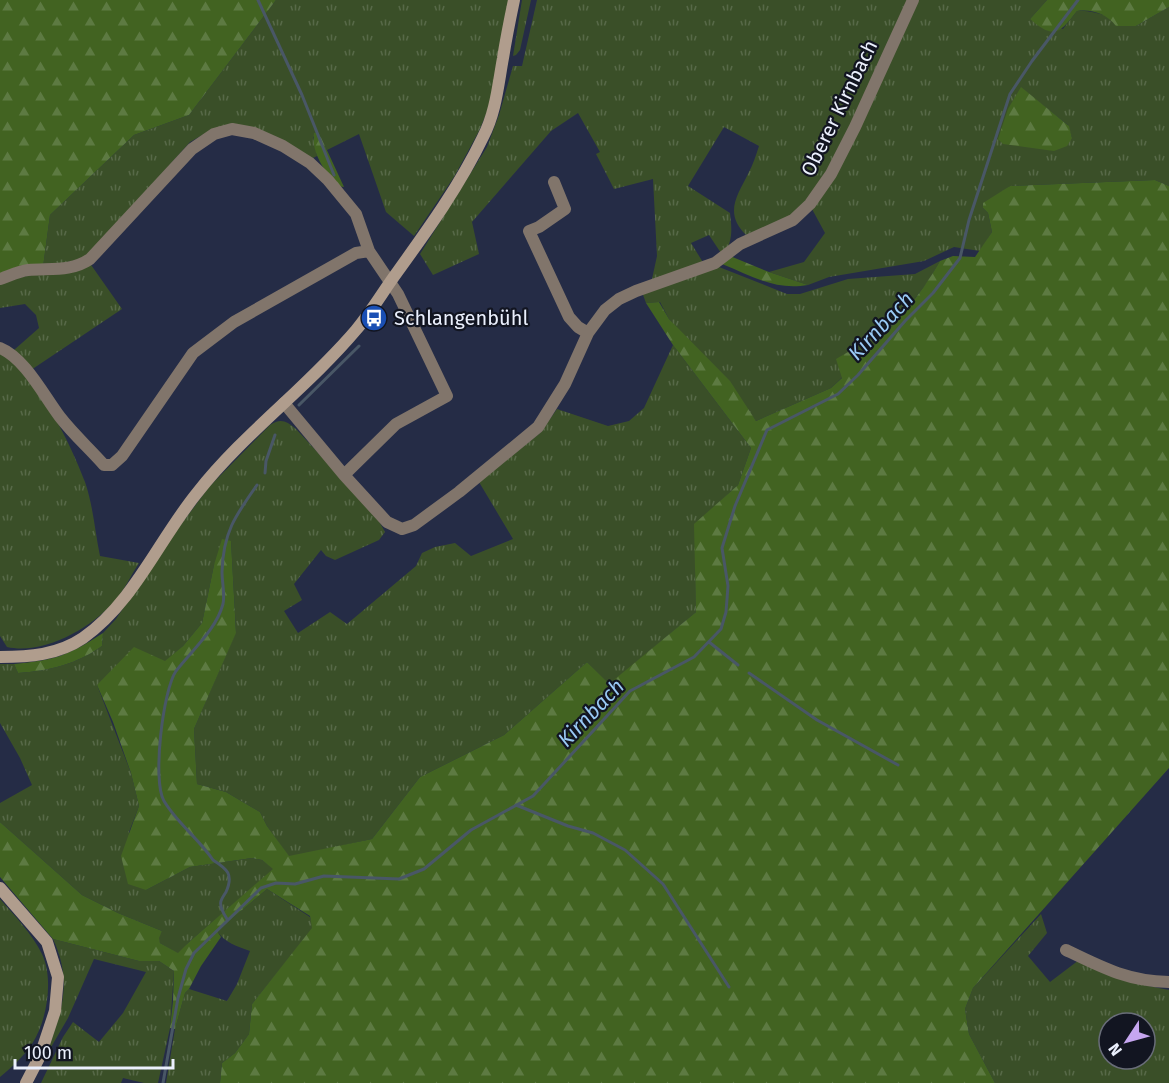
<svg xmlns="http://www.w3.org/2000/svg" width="1169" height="1083" font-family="'Fira Sans',sans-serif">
  <defs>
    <pattern id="grass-tufts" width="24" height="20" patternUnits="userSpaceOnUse" patternTransform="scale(1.5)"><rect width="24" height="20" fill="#3a4f28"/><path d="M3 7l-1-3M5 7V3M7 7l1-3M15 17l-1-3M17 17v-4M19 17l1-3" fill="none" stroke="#576948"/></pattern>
    <pattern id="forest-firs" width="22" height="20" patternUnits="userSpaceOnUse" patternTransform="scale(1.5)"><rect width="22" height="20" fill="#426321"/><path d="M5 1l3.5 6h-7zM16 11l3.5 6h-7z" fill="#5d7a42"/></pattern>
  </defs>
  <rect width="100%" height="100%" fill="#252c46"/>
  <!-- grass -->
  <path fill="url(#grass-tufts)" fill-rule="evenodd" d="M276,0H509L489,107L479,131L454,177L414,236L386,212L359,134L327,150L319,133L313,137L317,156L309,160L276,138L206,133L190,142L87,258L43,267L50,215L134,135L189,115Z
    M522,0H531L520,50L516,55L513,56Z
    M537,0H910L831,170L808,202L788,218L746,235C724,213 737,196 748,174C753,165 756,155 759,146L724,127L688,186L730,213C732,230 733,241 723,256L709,235L691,243L704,264L655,281L652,279L657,256L653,179L614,189L596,154L600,152L578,113L551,131L472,222L479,254L433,275L420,254L487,147L499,115L513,66H522Z
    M915,0H1047L1030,19L1063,29L1077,11C1094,9 1119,21 1136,26L1169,7V186L1155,180L1010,186L983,208L988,213L992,232L980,251L954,247L924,261L829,277L808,285L769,272L804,262L825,233L812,209ZM1021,88L1068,125L1072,138Z
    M940,261L929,280L904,313L864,357L831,388L756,421L745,406L669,319L660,302L646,303L642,292L719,267L787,294H800L848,279L915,274Z
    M89,262L122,309L31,370L14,350L39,328L36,315L25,304L0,308V282Z
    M673,345L751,448L738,485L695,524L696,612L609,685L587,662L504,735L420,777L372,839L289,857L267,826L260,812L226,792L197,784L194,729L236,632L231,541L214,565L202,623L183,646L166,661L97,685L131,773L139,806L129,832L146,890L190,867L252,858L262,860L274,869L189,942L179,954L160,943L158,938L162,931L118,913L82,895L0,822V803L32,785L20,758L0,723V664H14L18,673C49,671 77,664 102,646L103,633L116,619L159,554L209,487L270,425C281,418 286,421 296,429L375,514L385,532L379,540L335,560L326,556L321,550L294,584L302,600L284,611L298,633L330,612L347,624L416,566L422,553L435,547L455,543L471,556L513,539L479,482L540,433L557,409L608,426L629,421L644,408Z
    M0,351C35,371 71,444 85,482C93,505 95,532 100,556L139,563C131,575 124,591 114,602C90,629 43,655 7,647L0,636Z
    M267,889L310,917L313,928L252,1004L249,1034L235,1053L222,1063L220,1083H166L175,1029L185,993L189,989L227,1001L237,984L250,951C237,946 225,943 217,931Z
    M0,899C15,916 32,934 42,954C54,979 47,1021 32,1044C24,1056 11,1068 0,1077Z
    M1041,914L1047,933L1028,956L1050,982L1079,960C1109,974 1137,985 1169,990V1083H995L969,1034L965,1009L973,988ZM1109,1023H1145V1059H1109Z
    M53,939L139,961H159L174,971L170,1028L158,1083H144L123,1078L121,1083H41L63,1037L73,1022L99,1042L123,1013L146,972L94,959L68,1018L50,1049H48C63,1008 72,980 53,939Z"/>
  <!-- forest -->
  <path fill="url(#forest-firs)" d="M0,0H276L189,115L134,135L50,215L43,267L0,277Z
    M1047,0H1169V7L1136,26H1116C1107,14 1092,9 1077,11C1060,33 1054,40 1030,19Z
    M1021,87L1069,126L1072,138L1067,146L1054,151L1003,144L998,139L1008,109Z
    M314,133H319L344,187L338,186C325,172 311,153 314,133Z
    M1155,180L1169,186V768L973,988L965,1009L969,1034L995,1083H220L222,1063L235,1053L249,1034L252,1004L312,928L310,916L267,889L217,931L221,937L201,966L189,989L185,993L175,1029L170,1028L173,1001L174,971L159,961H139L53,939L0,877V822L82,895L118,913L162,931L159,938L160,943L178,953L189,942L273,869L262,860L252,858L190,867L146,890L128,884L121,856L139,806L131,773L113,722L97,685L134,647L165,661L183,646L202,623L214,565L222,539L231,541L236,633L194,729L197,784L226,792L260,812L267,826L289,856L372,839L420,777L504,735L587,662L609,684L696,612L694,524L738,485L751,448L673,345L646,303L659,302L669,319L730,381L756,421L831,388L842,378L836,359L855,348L864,357C892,327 920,297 940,261L953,256L975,257L992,232L988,213L983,208V203L1010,186Z
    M730,256L769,272L808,285C775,291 752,276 722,264Z
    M103,633L102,646C77,664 49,671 18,673L14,664C55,660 68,656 103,633Z"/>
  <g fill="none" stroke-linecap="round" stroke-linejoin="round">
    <!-- stream -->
    <path stroke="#495766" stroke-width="3" d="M258,0L302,95L334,175
      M299,405L359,346
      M265,473L266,461L275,435
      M709,642L738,665
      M749,673L817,720L898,765
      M516,805L568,826L593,833L625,850L663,884L729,987
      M227,919C224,914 219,907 221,901C222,898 224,895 226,892C234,874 227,869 213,860C199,839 177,823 164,801C152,781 163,690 176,671C192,650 216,630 223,604C225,594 222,582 222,572C223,533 235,516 257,485
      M163,1083L178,998L186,969L194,953L261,888L276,883L295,884L324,876L399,879L424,869L471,830L533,796L630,691L694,657L721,629L726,612L728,586L722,548L735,506L767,430L838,394L858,375L905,321L933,293L960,258L969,220L1010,94L1032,61L1078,0"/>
    <!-- minor -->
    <path stroke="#81756b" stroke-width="12" d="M554,182L565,209L539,227L529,231L569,317L578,327L588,333
      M0,279C9,276 19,271 28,270C50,268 71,272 90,259L192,149L214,134L232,129L254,133L283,146L310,163L328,180L356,214L369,251L398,294L447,396L396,424L344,475
      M0,348C25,358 44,396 60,417C74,435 90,449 104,465H112L122,456L193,353L234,322L356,253L369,251
      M284,403L344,475L387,522L402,529L414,525L459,492L538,427L565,384L588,333L605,310L619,299L636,291L715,263L740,244L793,220L810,204L831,174L855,127L913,0
      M1066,950C1103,968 1128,981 1169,982"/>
    <!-- secondary -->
    <path stroke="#b09d8d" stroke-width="12" d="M0,657C29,657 58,655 83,638C134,602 158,541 197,493C244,433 307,388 356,330C371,312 384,290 398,271C429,228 460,185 483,137C496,112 498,85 503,58C506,39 510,19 514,0
      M0,888L47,942L58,977L55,1011L40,1056L26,1083"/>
  </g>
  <!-- icons -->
  <defs>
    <symbol id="bus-disc" viewBox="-11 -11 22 22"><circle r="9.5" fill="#1a4fb4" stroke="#121521"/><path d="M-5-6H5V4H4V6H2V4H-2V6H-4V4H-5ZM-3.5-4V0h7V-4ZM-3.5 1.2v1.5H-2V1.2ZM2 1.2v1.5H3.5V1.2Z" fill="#fff"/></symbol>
  </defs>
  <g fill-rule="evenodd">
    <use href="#bus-disc" x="359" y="303" width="30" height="30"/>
  </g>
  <g text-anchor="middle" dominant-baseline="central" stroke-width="4.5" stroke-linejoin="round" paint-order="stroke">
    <!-- street labels -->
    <g font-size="20" fill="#ebf0fd" stroke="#121521">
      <text transform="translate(839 108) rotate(-64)">Oberer Kirnbach</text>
    </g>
    <!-- poi labels -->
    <g font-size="20" fill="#ebf0fd" stroke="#121521" text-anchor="start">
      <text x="394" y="318">Schlangenbühl</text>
    </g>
    <!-- water labels -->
    <g font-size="21" font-style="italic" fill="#99c9f4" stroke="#121521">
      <text transform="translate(881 326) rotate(-47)">Kirnbach</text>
      <text transform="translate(591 713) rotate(-46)">Kirnbach</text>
    </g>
  </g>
  <!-- north arrow -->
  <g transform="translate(1127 1041) rotate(234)"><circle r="28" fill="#121521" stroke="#696d79" stroke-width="1.5"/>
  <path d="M0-4.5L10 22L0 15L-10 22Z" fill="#c6a6f0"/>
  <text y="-9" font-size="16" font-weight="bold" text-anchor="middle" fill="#ebf0fd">N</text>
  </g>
  <!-- scale -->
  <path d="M15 1059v9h158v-9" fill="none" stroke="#ebf0fd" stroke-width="3"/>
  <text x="24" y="1059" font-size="18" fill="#ebf0fd" stroke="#121521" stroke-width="4.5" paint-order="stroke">100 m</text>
</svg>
